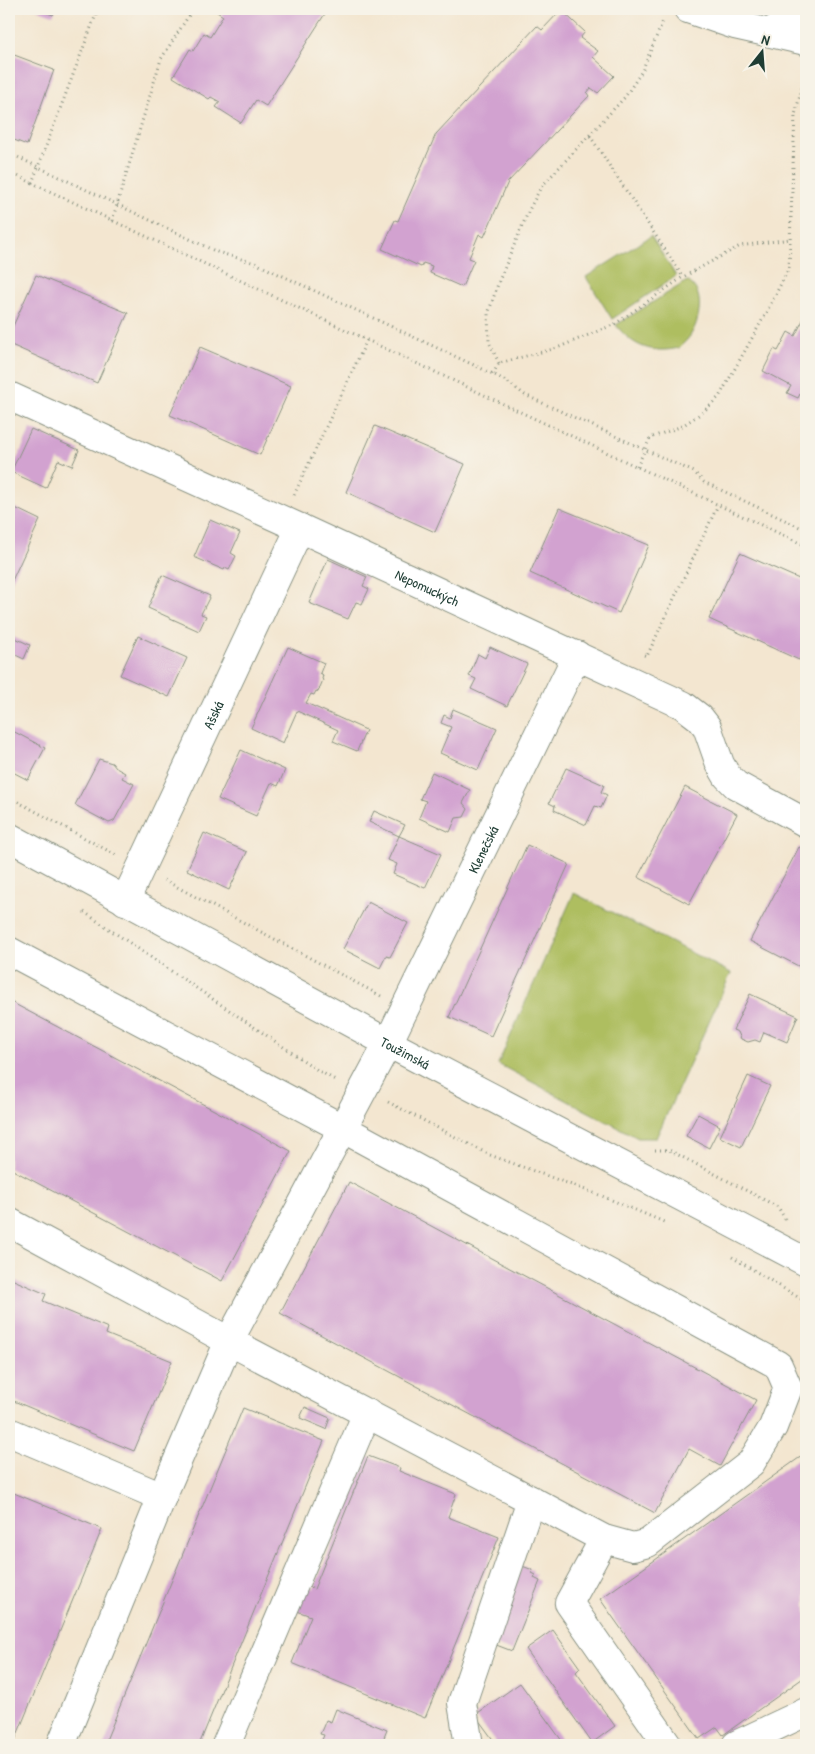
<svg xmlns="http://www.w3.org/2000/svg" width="815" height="1754" font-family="'Patrick Hand',sans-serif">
  <rect width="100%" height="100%" fill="#f7f3e8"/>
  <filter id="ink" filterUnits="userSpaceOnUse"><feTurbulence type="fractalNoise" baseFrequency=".02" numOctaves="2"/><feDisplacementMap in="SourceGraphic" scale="10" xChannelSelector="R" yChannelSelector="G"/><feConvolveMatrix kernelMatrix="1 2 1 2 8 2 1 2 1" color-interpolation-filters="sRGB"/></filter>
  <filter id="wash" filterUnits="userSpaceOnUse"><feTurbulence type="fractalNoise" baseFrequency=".0096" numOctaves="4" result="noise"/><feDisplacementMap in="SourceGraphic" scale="20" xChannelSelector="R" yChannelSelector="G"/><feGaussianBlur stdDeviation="1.12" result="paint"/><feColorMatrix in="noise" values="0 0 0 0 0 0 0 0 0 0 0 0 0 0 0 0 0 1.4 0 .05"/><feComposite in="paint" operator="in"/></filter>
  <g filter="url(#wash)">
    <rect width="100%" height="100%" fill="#f3e6d0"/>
    <!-- green -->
    <path fill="#aebe61" stroke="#667e4a" d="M651,236L676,276L612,319L586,277Z
      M687,281C706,291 700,321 690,336C687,340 683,344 679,348C652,354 633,347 616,325Z
      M574,893L731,973L656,1138H638L498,1064Z"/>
    <g id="blocks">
      <!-- building -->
      <path fill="#d2a2d0" d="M36,9H56L53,15Z
        M220,9H328L266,106L256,100L241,123L216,107L220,102L211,97L209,99L173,77L190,49L193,51L204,33L210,37L223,16L217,12Z
        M561,10L585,32L580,38L598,51L593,57L614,76L598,93L591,88L587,93L589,96L508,182L484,237L479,234L469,258L474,260L462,287L430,273L432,266L423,263L421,267L382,249L395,220L398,221L436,134L537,26L542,30Z
        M9,53L54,70L27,145L9,138Z
        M36,275L128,313L97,383L9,344V335Z
        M806,314V398L800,394L798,398L787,393L791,386L763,371L774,349L778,351L788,332L795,336Z
        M200,347L291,386L260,455L170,415Z
        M375,426L465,464L435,532L346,492Z
        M31,429L79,450L72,466L58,460L46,488L11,472Z
        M9,505L40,520L9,587Z
        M559,508L649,545L619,613L530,573Z
        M210,520L240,533L231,553L236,556L229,570L225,568L224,570L194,557Z
        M740,553L806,582V644L799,660L709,619Z
        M328,559L367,577L363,586L369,589L362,604L356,602L348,619L309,603Z
        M162,575L210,596L201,614L206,616L199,631L148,608Z
        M9,635L30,645L24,659L9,652Z
        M138,636L187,658L169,697L120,675Z
        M288,647L324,663L320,673L323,675L322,679L323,680L318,692L316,691L314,695L311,694L306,703L366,730L357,751L333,741L338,730L297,711L283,743L251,728Z
        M490,647L527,664L507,706L471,689L476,679L469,676L478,654L485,658Z
        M453,709L497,728L478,770L440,753L451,727L441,723L444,715L450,718Z
        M9,729L45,748L28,780L9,770Z
        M241,750L285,770L278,786L271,783L256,816L218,799Z
        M99,759L112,763L116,768L125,773L122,778L134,784L114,821L109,823L75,805Z
        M566,768L604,785L601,792L607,795L601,808L595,806L586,825L554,810L555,806L549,803Z
        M432,772L470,790L463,803L468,809L464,817L456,818L450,832L419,818L426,801L420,799Z
        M685,787L737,814L689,904L638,877Z
        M374,811L405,825L399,836L369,822Z
        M204,833L247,852L229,890L187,870Z
        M399,836L441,854L425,888L393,874L397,864L388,860Z
        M527,845L569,864L491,1036L449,1017Z
        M799,847L806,851V970L750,941Z
        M368,902L408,923L390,957L386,956L380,968L343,949Z
        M750,994L798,1016L787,1042L764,1032L760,1042L755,1040L748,1042L741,1039L738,1032L733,1030Z
        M9,1001L291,1151L222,1281L9,1168Z
        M748,1076L770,1086L741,1147L720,1137Z
        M698,1114L720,1126L709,1148L686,1136Z
        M349,1182L756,1400L720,1466L689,1449L655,1513L280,1313Z
        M9,1278L46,1294L43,1301L108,1328L106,1334L172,1361L134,1451L9,1399Z
        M305,1407L330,1418L326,1429L300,1418Z
        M243,1408L324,1441L199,1745H104Z
        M806,1453V1676L723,1735L717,1727L699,1739L600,1599Z
        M368,1456L400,1468L399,1471L456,1494L448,1517L499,1537L425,1718L292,1663L311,1616L297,1611L307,1586L314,1589Z
        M9,1491L102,1529L13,1745H9Z
        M522,1566L533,1570L532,1573L536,1575L534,1578L540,1581L512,1651L491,1643Z
        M553,1630L580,1668L576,1672L615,1726L592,1743L526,1649Z
        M520,1683L565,1745H497L475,1715Z
        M336,1709L387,1730L381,1745H320L324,1735L320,1734L326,1720L331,1722Z"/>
    </g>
  </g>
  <g filter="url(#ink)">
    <use href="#blocks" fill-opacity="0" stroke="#899282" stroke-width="1"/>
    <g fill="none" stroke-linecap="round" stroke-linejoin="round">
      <defs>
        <g id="minor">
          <path d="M688,9L735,25L806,41"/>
          <path d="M770,32L793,19L797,9"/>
          <path id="s1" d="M9,396L300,528L683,705L700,718L707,727L720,764L727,776L736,785L806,823"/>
          <path id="s2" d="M9,837L388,1043L806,1262"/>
          <path id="s3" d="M125,901L300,528"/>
          <path d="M9,951L342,1128L778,1365L788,1388L773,1427L751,1463L648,1543L633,1547L604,1539L531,1500L229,1341L9,1222"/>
          <path d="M9,1432L162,1497"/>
          <path d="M604,1539L569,1603L668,1745"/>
          <path id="s4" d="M61,1745L162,1497L229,1341L388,1043L577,655"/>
          <path d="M226,1745L367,1413"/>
          <path d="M469,1745L462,1703L531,1500"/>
          <path d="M736,1745L806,1712"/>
        </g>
      </defs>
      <!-- minor casing -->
      <use href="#minor" stroke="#899282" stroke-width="30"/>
      <!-- path -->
      <path stroke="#899282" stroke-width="3" stroke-dasharray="1 4" stroke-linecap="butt" d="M590,136L683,277
        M9,153L217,252L255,263L493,374L506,381L525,395L694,472L704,482L806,530
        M9,172L806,546
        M32,183L98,9
        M112,221L161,59L193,9
        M499,363L489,342L488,314L499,281L529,210L541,187L625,97L642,71L663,21
        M493,374L499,363L557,348L615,324L683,277L740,246L790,239
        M637,467L650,438L682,426L703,412L719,397L765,315L789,268L795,115L806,72
        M294,495L367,340
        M644,655L647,656L718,505
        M9,797L116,855
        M164,880L381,996
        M84,912L319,1071L337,1081
        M388,1102L490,1155L602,1196L664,1222
        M655,1150H669L778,1207L785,1219
        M732,1257L806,1302"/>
      <!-- minor -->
      <use href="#minor" stroke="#fff" stroke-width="28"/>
    </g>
  </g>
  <g text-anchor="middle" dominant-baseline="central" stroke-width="4.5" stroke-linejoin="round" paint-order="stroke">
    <!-- street labels -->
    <g font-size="14" fill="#1f3d34" stroke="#f7f3e8">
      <text stroke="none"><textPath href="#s1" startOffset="460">Nepomuckých</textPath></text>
      <text stroke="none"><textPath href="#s3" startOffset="206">Ašská</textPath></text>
      <text stroke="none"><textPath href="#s4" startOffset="991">Klenečská</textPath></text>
      <text stroke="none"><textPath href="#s2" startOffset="451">Toužimská</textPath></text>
    </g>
  </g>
  <!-- margin -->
  <rect width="815" height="1754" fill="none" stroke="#f7f3e8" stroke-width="30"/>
  <!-- north arrow -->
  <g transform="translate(762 52) rotate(17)" stroke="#f7f3e8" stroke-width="4" paint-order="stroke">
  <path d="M0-4L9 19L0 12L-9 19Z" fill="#1f3d34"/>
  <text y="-8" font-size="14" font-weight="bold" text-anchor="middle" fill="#1f3d34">N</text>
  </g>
</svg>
